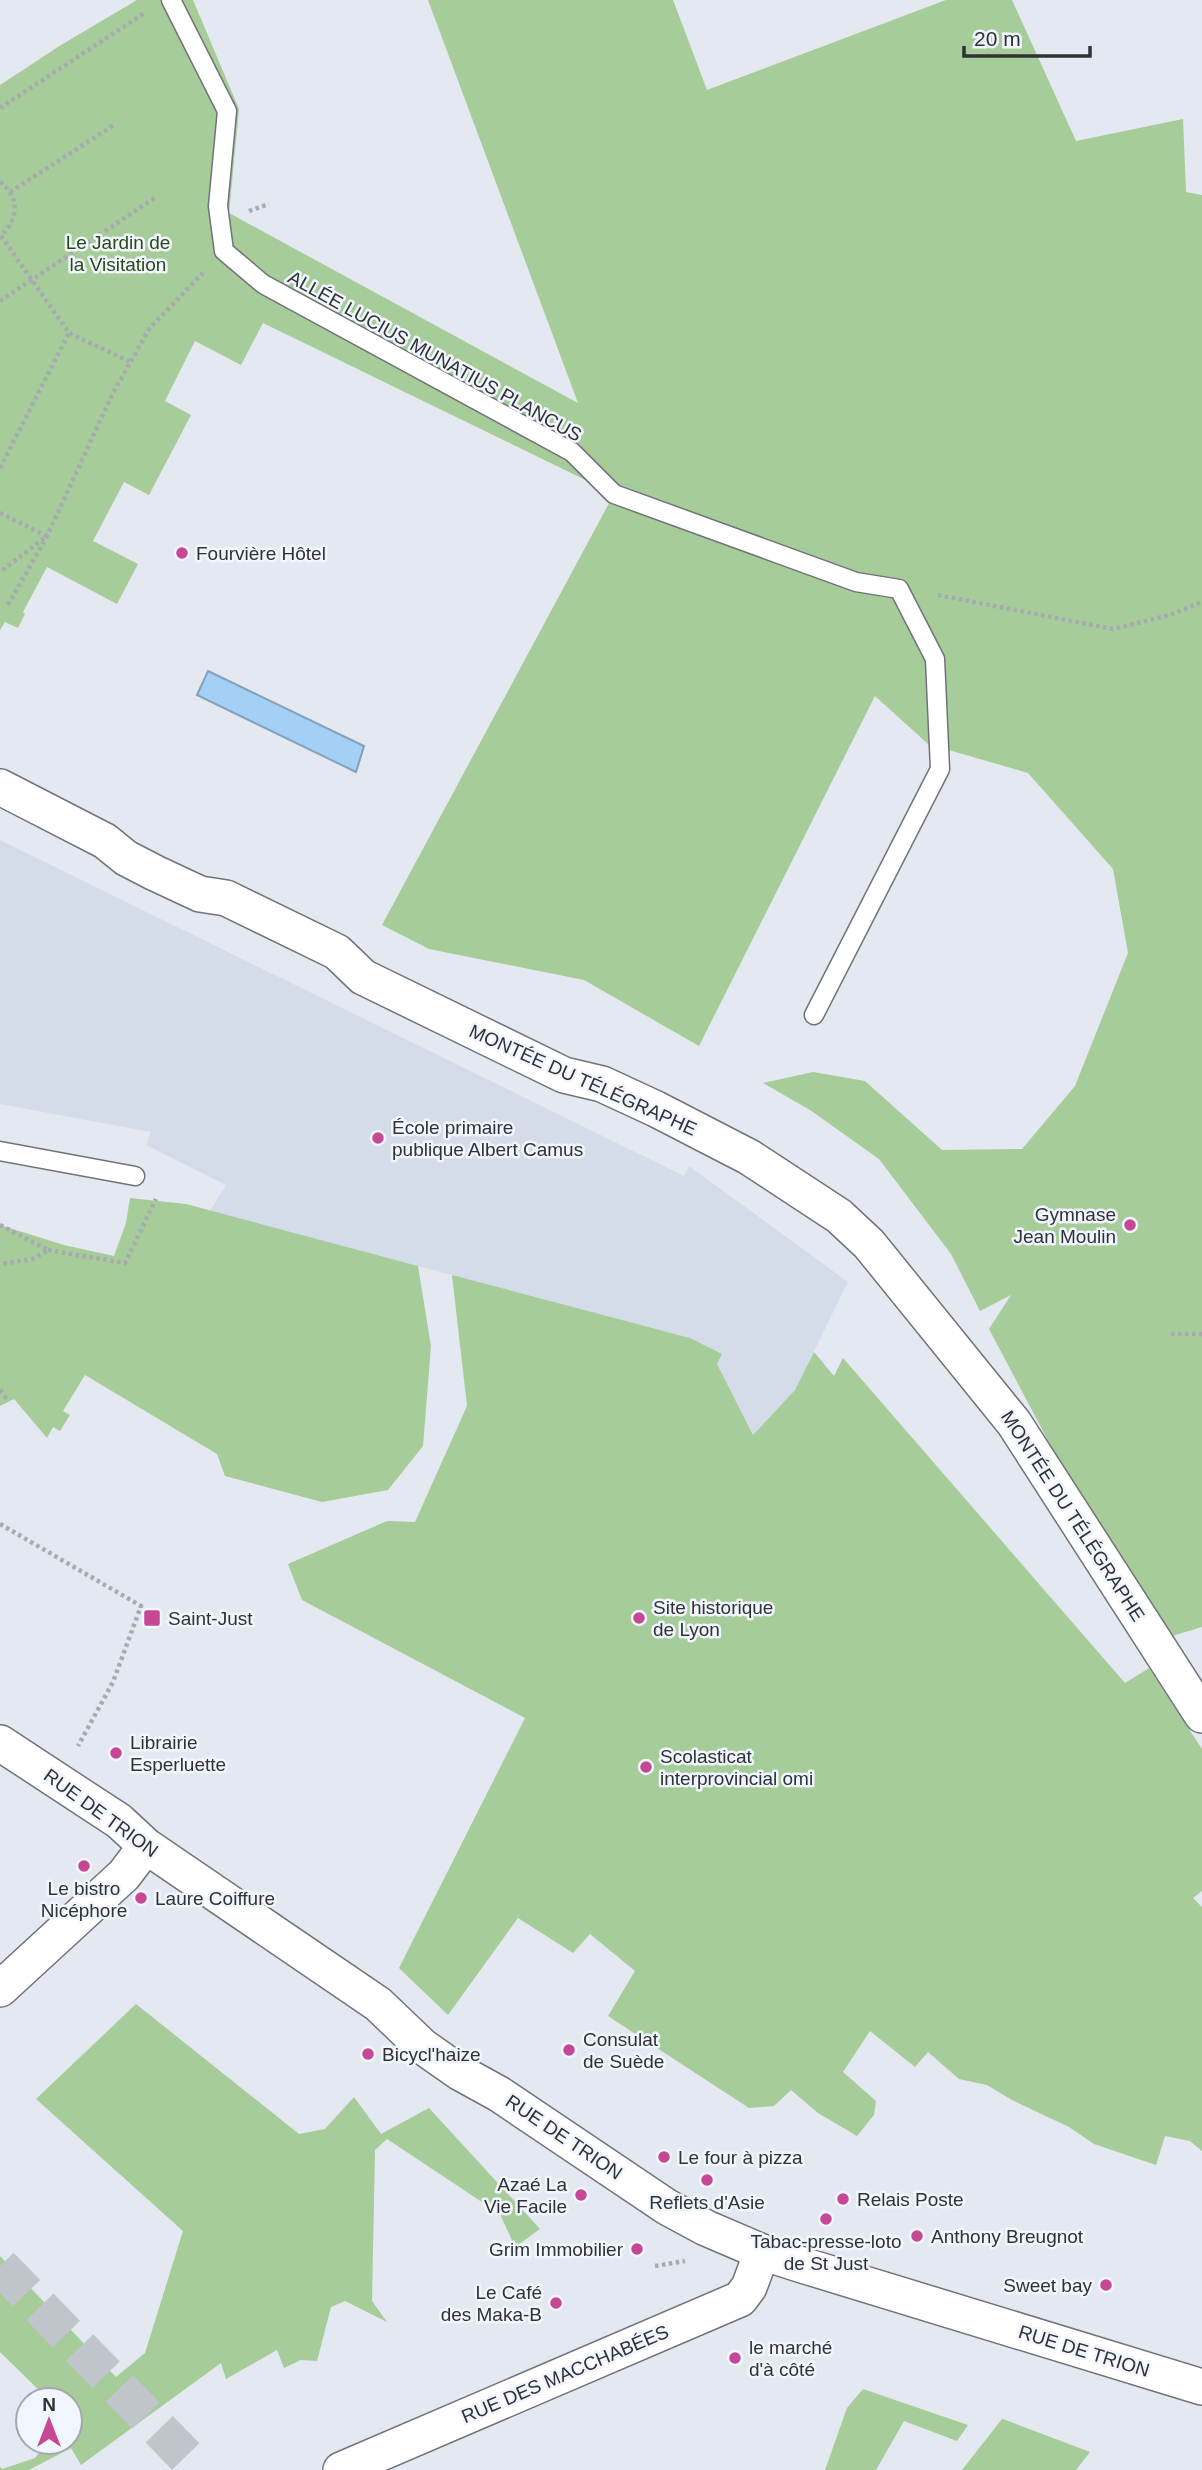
<svg xmlns="http://www.w3.org/2000/svg" width="1202" height="2470" font-family="Arial,sans-serif">
  <rect width="100%" height="100%" fill="#e4e8f0"/>
  <!-- built -->
  <path fill="#d4dcea" d="M0,840L684,1176L689,1166L848,1282L795,1390L753,1435L717,1364L690,1338L210,1211L226,1185L146,1145L151,1132L0,1104Z"/>
  <!-- green -->
  <path fill="#a6cc99" d="M137,0H193L239,109L229,213L578,403L428,0H673L707,90L946,0H1012L1076,141L1183,119L1186,192L1202,195V1627L1172,1636L1062,1467L989,1329L1011,1295L980,1311L951,1254L879,1159L810,1110L763,1083L813,1072L865,1081L942,1150L1022,1149L1075,1086L1128,953L1113,869L1028,773L928,744L875,696L699,1046L584,980L429,949L382,925L614,494L263,323L241,365L195,341L165,401L191,415L149,495L124,482L93,541L138,564L117,604L47,567L23,612L25,614L18,628L5,622L0,630V85L61,45Z
    M130,1198L186,1204L418,1266L431,1346L423,1446L388,1490L322,1502L225,1476L217,1454L85,1375L63,1411L70,1415L60,1431L53,1427L47,1438L14,1399L0,1406V1225L64,1245L114,1256L126,1223Z
    M452,1275L690,1338L722,1354L717,1364L753,1435L795,1390L814,1352L834,1376L843,1358L1125,1683L1149,1668L1202,1749V1891L1193,1898L1202,1907V2151L1190,2141L1165,2136L1156,2165L1094,2144L1069,2127L1012,2100L987,2085L959,2079L928,2052L915,2067L870,2031L843,2072L876,2101L874,2115L857,2136L818,2113L791,2090L774,2106L749,2108L608,2016L635,1971L590,1934L573,1953L518,1918L448,2015L399,1968L525,1718L302,1600L288,1564L387,1521L415,1522L467,1406Z
    M136,2004L299,2134L325,2129L354,2097L381,2134L429,2108L540,2229L515,2247L500,2214L387,2139L375,2150L372,2301L387,2322L345,2301L331,2307L317,2361L301,2360L284,2368L277,2350L226,2379L221,2363L81,2465L71,2448L29,2470H0V2467L2,2469L35,2458L47,2442H70V2400H49L0,2352V2256L116,2377L145,2353L183,2231L36,2099Z
    M863,2389L968,2425L957,2441L904,2421L876,2470H825L847,2408Z
    M1002,2419H1003L1090,2452L1076,2470H962Z"/>
  <!-- water -->
  <path fill="#a4d0f6" stroke="#82a1bc" stroke-width="2" d="M208,671L364,746L356,772L197,695Z"/>
  <g fill="none" stroke-linecap="round" stroke-linejoin="round">
    <!-- trunk-tunnel -->
    <path stroke="#c0c4cb" stroke-width="38" stroke-dasharray="38 19" stroke-linecap="butt" d="M0,2266L199,2470"/>
    <defs>
      <path id="service" d="M171,0L227,111L218,206L224,251L263,284L572,452L614,494L856,582L899,589L935,659L940,769L814,1015
        M0,1151L135,1176"/>
      <path id="minor" d="M0,787L105,841L126,858L155,873L200,894L226,898L337,952L363,977L564,1075L602,1084L656,1109L749,1157L839,1216L869,1244L1014,1423L1202,1715
        M0,1743L119,1821L146,1846L378,2004L422,2046L459,2072L499,2094L667,2207L706,2228L762,2252L799,2264L1202,2387
        M0,1989L124,1875L146,1846
        M341,2470L740,2299L749,2287L762,2252"/>
    </defs>
    <!-- service casing -->
    <use href="#service" stroke="#70737a" stroke-width="21"/>
    <!-- minor casing -->
    <use href="#minor" stroke="#70737a" stroke-width="38"/>
    <!-- path -->
    <path stroke="#a7aab0" stroke-width="4.5" stroke-dasharray="3.5 3.5" stroke-linecap="butt" d="M0,108L146,12
      M0,182C21,197 18,221 0,236
      M10,192L114,125
      M249,211L269,204
      M1,236L69,333L131,362
      M0,301L156,197
      M0,468L69,333
      M0,513L47,536L0,572
      M938,595L1113,629L1170,615L1202,602
      M8,605L47,536L111,397L149,329L203,273
      M0,1225L48,1250L33,1259L0,1264
      M48,1250L125,1263L156,1199
      M1171,1334H1202
      M0,1390L7,1399
      M0,1524L141,1606L113,1682L78,1746
      M655,2266L685,2261"/>
    <!-- service -->
    <use href="#service" stroke="#fff" stroke-width="18"/>
    <!-- minor -->
    <use href="#minor" stroke="#fff" stroke-width="35"/>
  </g>
  <!-- markers -->
  <g fill="#c64894" stroke="#f1f5fd" stroke-width="2.5">
    <circle cx="182" cy="553" r="7"/>
    <circle cx="378" cy="1138" r="7"/>
    <circle cx="1130" cy="1225" r="7"/>
    <rect x="143" y="1609" width="18" height="18" rx="3.5"/>
    <circle cx="639" cy="1618" r="7"/>
    <circle cx="116" cy="1753" r="7"/>
    <circle cx="646" cy="1767" r="7"/>
    <circle cx="84" cy="1866" r="7"/>
    <circle cx="141" cy="1898" r="7"/>
    <circle cx="569" cy="2050" r="7"/>
    <circle cx="368" cy="2054" r="7"/>
    <circle cx="664" cy="2157" r="7"/>
    <circle cx="707" cy="2180" r="7"/>
    <circle cx="581" cy="2195" r="7"/>
    <circle cx="843" cy="2199" r="7"/>
    <circle cx="826" cy="2219" r="7"/>
    <circle cx="917" cy="2236" r="7"/>
    <circle cx="637" cy="2249" r="7"/>
    <circle cx="1106" cy="2285" r="7"/>
    <circle cx="556" cy="2303" r="7"/>
    <circle cx="735" cy="2358" r="7"/>
  </g>
  <g text-anchor="middle" dominant-baseline="central" stroke-width="5" stroke-linejoin="round" paint-order="stroke">
    <!-- park labels -->
    <g font-size="19" fill="#264a17" stroke="#f1f5fd">
      <text x="118" y="242">Le Jardin de<tspan x="118" dy="22">la Visitation</tspan></text>
    </g>
    <!-- street labels -->
    <g font-size="19" fill="#313235" stroke="#f1f5fd">
      <text transform="translate(435 356) rotate(29)">ALLÉE LUCIUS MUNATIUS PLANCUS</text>
      <text transform="translate(583 1080) rotate(24)">MONTÉE DU TÉLÉGRAPHE</text>
      <text transform="translate(1073 1516) rotate(57)">MONTÉE DU TÉLÉGRAPHE</text>
      <text transform="translate(101 1813) rotate(36)">RUE DE TRION</text>
      <text transform="translate(564 2137) rotate(34)">RUE DE TRION</text>
      <text transform="translate(1084 2351) rotate(17)">RUE DE TRION</text>
      <text transform="translate(565 2374) rotate(-23)">RUE DES MACCHABÉES</text>
    </g>
    <!-- poi labels -->
    <g font-size="19" fill="#313235" stroke="#f1f5fd" text-anchor="start">
      <text x="196" y="553">Fourvière Hôtel</text>
      <text x="392" y="1127">École primaire<tspan x="392" dy="22">publique Albert Camus</tspan></text>
      <text x="1116" y="1214" text-anchor="end">Gymnase<tspan x="1116" dy="22">Jean Moulin</tspan></text>
      <text x="653" y="1607">Site historique<tspan x="653" dy="22">de Lyon</tspan></text>
      <text x="168" y="1618">Saint-Just</text>
      <text x="130" y="1742">Librairie<tspan x="130" dy="22">Esperluette</tspan></text>
      <text x="660" y="1756">Scolasticat<tspan x="660" dy="22">interprovincial omi</tspan></text>
      <text x="84" y="1888" text-anchor="middle">Le bistro<tspan x="84" dy="22">Nicéphore</tspan></text>
      <text x="155" y="1898">Laure Coiffure</text>
      <text x="583" y="2039">Consulat<tspan x="583" dy="22">de Suède</tspan></text>
      <text x="382" y="2054">Bicycl'haize</text>
      <text x="678" y="2157">Le four à pizza</text>
      <text x="567" y="2184" text-anchor="end">Azaé La<tspan x="567" dy="22">Vie Facile</tspan></text>
      <text x="857" y="2199">Relais Poste</text>
      <text x="707" y="2202" text-anchor="middle">Reflets d'Asie</text>
      <text x="931" y="2236">Anthony Breugnot</text>
      <text x="826" y="2241" text-anchor="middle">Tabac-presse-loto<tspan x="826" dy="22">de St Just</tspan></text>
      <text x="623" y="2249" text-anchor="end">Grim Immobilier</text>
      <text x="1092" y="2285" text-anchor="end">Sweet bay</text>
      <text x="542" y="2292" text-anchor="end">Le Café<tspan x="542" dy="22">des Maka-B</tspan></text>
      <text x="749" y="2347">le marché<tspan x="749" dy="22">d'à côté</tspan></text>
    </g>
  </g>
  <!-- north arrow -->
  <g transform="translate(49 2421)"><circle r="33" fill="#f1f5fd" stroke="#a4a7ad" stroke-width="2"/>
  <path d="M0-5L12 26L0 18L-12 26Z" fill="#c64894"/>
  <text y="-10" font-size="19" font-weight="bold" text-anchor="middle" fill="#313235">N</text>
  </g>
  <!-- scale -->
  <path d="M964 46v10h126v-10" fill="none" stroke="#313235" stroke-width="3.5"/>
  <text x="974" y="46" font-size="21" fill="#313235" stroke="#f1f5fd" stroke-width="5" paint-order="stroke">20 m</text>
</svg>
